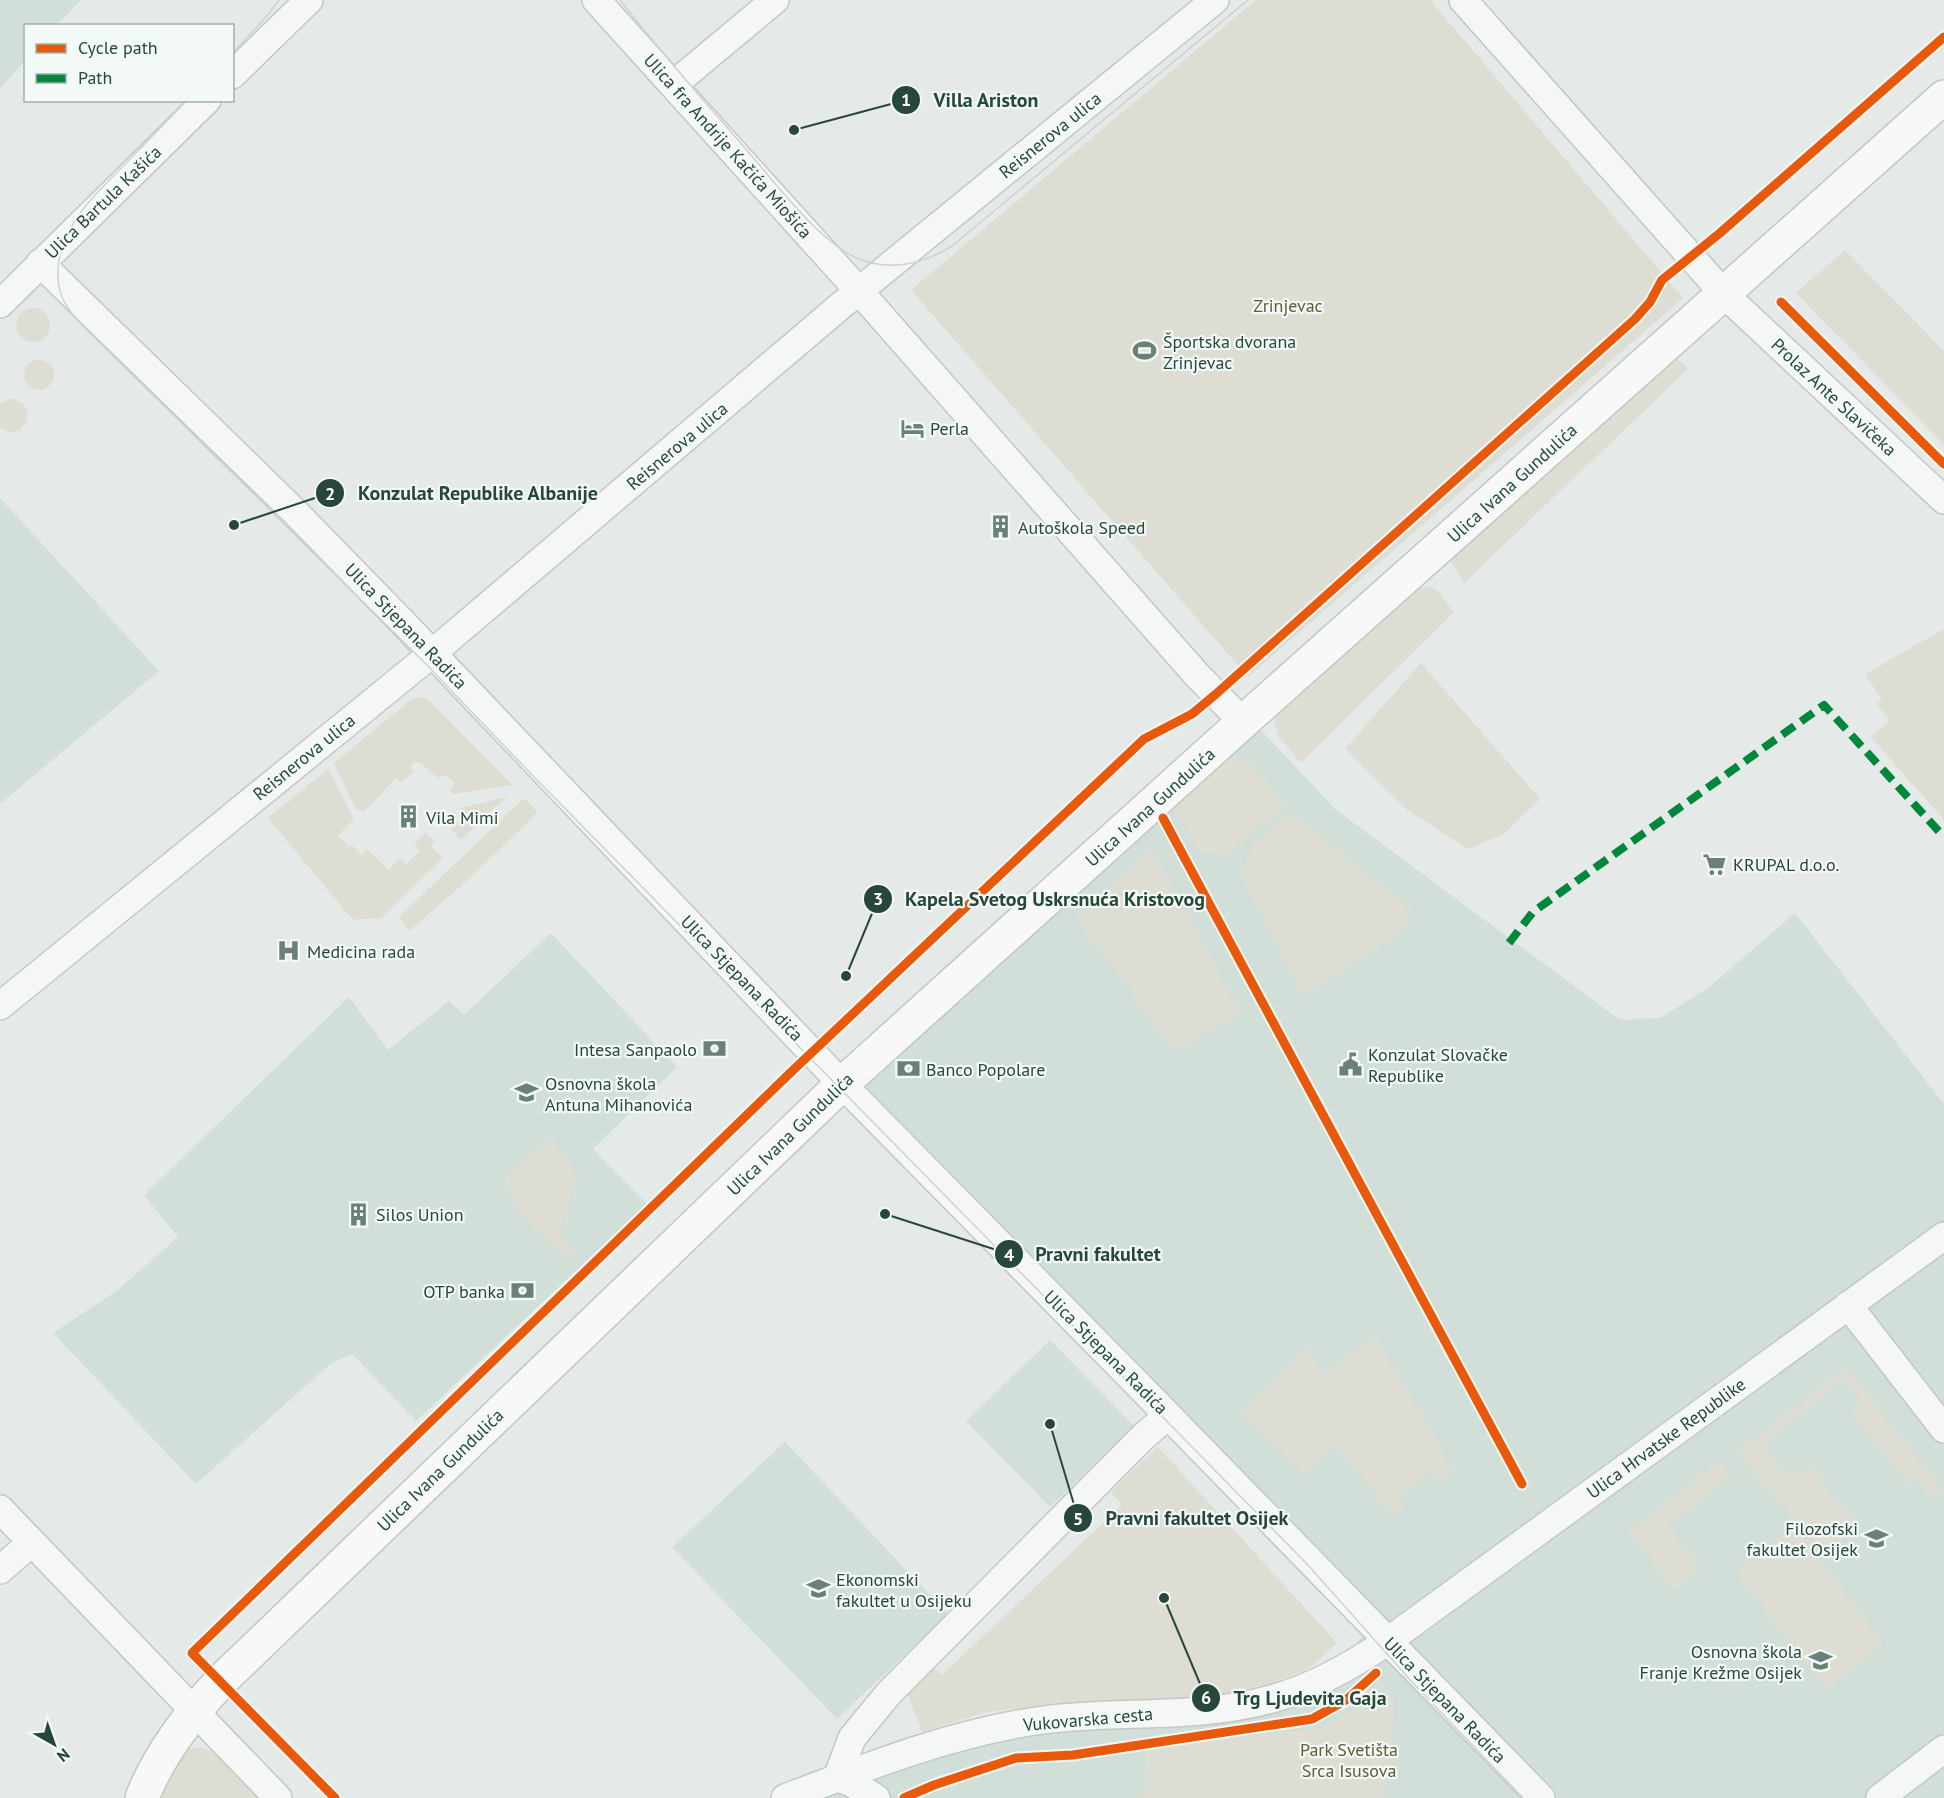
<svg xmlns="http://www.w3.org/2000/svg" width="1944" height="1798" font-family="'PT Sans',sans-serif">
  <rect width="100%" height="100%" fill="#e5eae8"/>
  <!-- built -->
  <path fill="#d2ded8" d="M0,0H81L57,25L26,26L25,61L0,88Z
    M0,498L159,671L0,804Z
    M1244,712L1335,809L1620,1020L1660,1018L1708,988L1795,913L1944,1104V1798H815L937,1754L1282,1690L1345,1656L1380,1617L844,1070Z
    M551,933L677,1067L593,1149L647,1204L416,1421L352,1354L329,1365L196,1484L53,1333L118,1290L178,1237L144,1195L349,997L388,1050L449,1001L464,1015Z
    M1050,1340L1134,1426L1050,1507L966,1421Z
    M785,1442L948,1614L837,1719L672,1547Z"/>
  <!-- green -->
  <path fill="#ddddd4" d="M1256,0H1430L1683,298L1248,677L911,290Z
    M1845,250L1944,351V445L1796,293Z
    M16 325a17 17 0 1 1 34 0a17 17 0 1 1-34 0Z
    M1671,352L1688,369L1464,583L1452,564L1449,555Z
    M24 375a15 15 0 1 1 30 0a15 15 0 1 1-30 0Z
    M8,399C42,399 26,447 0,427V404Z
    M1430,586L1439,592L1454,612L1301,763L1279,737L1274,720L1281,709L1419,589Z
    M1944,629V820L1871,737L1890,721L1876,703L1882,699L1865,674Z
    M1421,663L1540,799L1504,834L1468,849L1407,810L1345,749Z
    M421,697L428,699L512,785L453,794L449,790L455,784L445,774L439,779L420,762H415L411,766L413,772L402,782L396,778L364,812L359,810H356L334,763L412,699Z
    M1226,755L1251,764L1285,803L1228,855L1197,851L1172,804Z
    M328,769L354,819L338,835L349,847L352,845L361,855L367,849L389,870L400,858L406,864L420,851L414,845L426,832L435,841L431,846L443,858L381,918L353,920L268,818Z
    M506,797L461,840L451,829L465,815L460,810L465,807Z
    M524,798L538,812L470,878L409,931L399,917Z
    M1294,815L1411,910L1400,932L1304,995L1241,873L1250,850L1270,828Z
    M1151,849L1240,1012L1174,1052L1116,969L1076,919Z
    M551,1137L577,1176L559,1231L575,1255L568,1262L517,1209L505,1180Z
    M1376,1338L1453,1470L1439,1482L1430,1472L1398,1497L1404,1508L1395,1516L1335,1446L1303,1475L1241,1412L1308,1347L1324,1372Z
    M1846,1367L1943,1490L1933,1499L1917,1479L1909,1485L1852,1413L1863,1404L1843,1380L1761,1445L1784,1475L1792,1469L1797,1475L1810,1465L1854,1520L1848,1526L1852,1531L1824,1555L1738,1453Z
    M1158,1447L1337,1643L1311,1667L1276,1682L1225,1694L1164,1702L1048,1705L986,1712L922,1732L906,1691L931,1666L942,1675L1122,1505L1111,1492Z
    M1721,1461L1733,1474L1669,1526L1700,1569L1674,1589L1629,1531Z
    M1793,1526L1884,1644L1826,1689L1735,1570Z
    M1388,1694L1394,1698L1391,1771L1379,1798H1137L1149,1786L1145,1749L1324,1728L1358,1708Z
    M199,1747C225,1753 244,1780 262,1798H152L180,1750Z"/>
  <g fill="none" stroke-linecap="round" stroke-linejoin="round">
    <defs>
      <path id="minor" d="M596,0L859,291L1196,674L1243,722
        M1463,0L1724,294L1944,500
        M232,75L309,0
        M673,85L775,0
        M40,263L295,512L409,629L842,1084L1157,1404L1541,1798
        M0,304L207,100
        M0,1006L423,661L838,308L1215,0
        M1848,1305L1944,1429
        M0,1509L278,1798
        M0,1570L32,1542
        M837,1778L852,1738L889,1693L1143,1437L1168,1415
        M837,1778L850,1782L876,1798
        M785,1798C866,1767 949,1734 1036,1721C1115,1709 1197,1721 1275,1698C1316,1686 1353,1665 1388,1641L1944,1236
        M1880,1798L1944,1749"/>
      <path id="major" d="M142,1798C159,1754 189,1716 221,1681L842,1084L1243,722L1944,97"/>
    </defs>
    <!-- minor casing -->
    <use href="#minor" stroke="#c3c8c6" stroke-width="30"/>
    <!-- major casing -->
    <use href="#major" stroke="#c0c8c5" stroke-width="36"/>
    <!-- minor -->
    <use href="#minor" stroke="#f4f7f6" stroke-width="27"/>
    <!-- major -->
    <use href="#major" stroke="#f8f8f8" stroke-width="33"/>
    <!-- tram -->
    <path stroke="#cdd2d0" stroke-width="1.5" d="M620,0C661,53 706,103 750,154C776,184 821,243 857,258C890,272 923,264 952,246L1248,0
      M232,54L267,16L279,0
      M187,100C168,120 149,140 129,160C95,195 50,233 59,287C62,305 77,320 89,332L423,661L535,778L1307,1564L1412,1682L1523,1798"/>
    <!-- quiet -->
    <path stroke="#00873e" stroke-width="8" stroke-dasharray="15 8" stroke-linecap="butt" d="M1509,943L1533,912L1824,705L1944,837"/>
    <defs>
      <path id="cycleway" d="M1781,302L1944,464
        M1163,818L1522,1484
        M335,1798L192,1653L789,1074L1144,739L1192,714L1216,694L1635,319L1650,302L1662,280L1720,233L1944,37
        M904,1798L934,1785L1016,1758L1073,1755L1312,1719L1346,1700L1376,1673"/>
    </defs>
    <!-- cycleway casing -->
    <use href="#cycleway" stroke="#f3f9f6" stroke-width="13"/>
    <!-- cycleway -->
    <use href="#cycleway" stroke="#e8590c" stroke-width="9"/>
  </g>
  <!-- icons -->
  <defs>
    <symbol id="stadium-bare" viewBox="-9 -9 18 18"><path d="M0-5a6.5 5 0 1 0 0 10a6.5 5 0 1 0 0-10ZM-3.5-1.8h7v3.6h-7Z" fill="#6a8078" stroke="#f3f9f6" stroke-width="2.5" paint-order="stroke"/></symbol>
    <symbol id="hotel-bare" viewBox="-9 -9 18 18"><path d="M-6-4.5h1.5V1H6V5H4.5V3h-9V5H-6ZM-4 0a1.8 1.8 0 1 1 3.6 0ZM.5 0V-2.5h3Q6-2.5 6 0Z" fill="#6a8078" stroke="#f3f9f6" stroke-width="2.5" paint-order="stroke"/></symbol>
    <symbol id="building-bare" viewBox="-9 -9 18 18"><path d="M-4-6H4V6H1V3H-1V6H-4ZM-2.5-4.3h1.7v1.8h-1.7ZM.8-4.3h1.7v1.8H.8ZM-2.5-1h1.7V.8h-1.7ZM.8-1h1.7V.8H.8Z" fill="#6a8078" stroke="#f3f9f6" stroke-width="2.5" paint-order="stroke"/></symbol>
    <symbol id="supermarket-bare" viewBox="-9 -9 18 18"><path d="M-6-5.5h2.5l.6 2H6L4.5 2H-2.5L-4.4-4H-6ZM-1.5 3.2a1.3 1.3 0 1 0 .1 0ZM3 3.2a1.3 1.3 0 1 0 .1 0Z" fill="#6a8078" stroke="#f3f9f6" stroke-width="2.5" paint-order="stroke"/></symbol>
    <symbol id="hospital-bare" viewBox="-9 -9 18 18"><path d="M-5-5h3v3.5h4V-5h3V5h-3V1.5h-4V5h-3Z" fill="#6a8078" stroke="#f3f9f6" stroke-width="2.5" paint-order="stroke"/></symbol>
    <symbol id="bank-bare" viewBox="-9 -9 18 18"><path d="M-6-4H6V4H-6ZM0-2.3a2.3 2.3 0 1 0 0 4.6a2.3 2.3 0 1 0 0-4.6Z" fill="#6a8078" stroke="#f3f9f6" stroke-width="2.5" paint-order="stroke"/></symbol>
    <symbol id="civic-bare" viewBox="-9 -9 18 18"><path d="M-.6-6.5H3V-4.5H.6V-3L4-1V1h2V6H-6V1h2V-1L-.6-3ZM-1.2 2.5V6h2.4V2.5Z" fill="#6a8078" stroke="#f3f9f6" stroke-width="2.5" paint-order="stroke"/></symbol>
    <symbol id="school-bare" viewBox="-9 -9 18 18"><path d="M0-5L7-2L0 1L-7-2ZM-4 1L0 2.5L4 1V4Q0 6-4 4Z" fill="#6a8078" stroke="#f3f9f6" stroke-width="2.5" paint-order="stroke"/></symbol>
    <symbol id="university-bare" viewBox="-9 -9 18 18"><path d="M0-5L7-2L0 1L-7-2ZM-4 1L0 2.5L4 1V4Q0 6-4 4Z" fill="#6a8078" stroke="#f3f9f6" stroke-width="2.5" paint-order="stroke"/></symbol>
  </defs>
  <g fill-rule="evenodd">
    <use href="#stadium-bare" x="1128" y="334" width="33" height="33"/>
    <use href="#hotel-bare" x="896" y="412" width="33" height="33"/>
    <use href="#building-bare" x="984" y="510" width="33" height="33"/>
    <use href="#building-bare" x="392" y="800" width="33" height="33"/>
    <use href="#supermarket-bare" x="1698" y="848" width="33" height="33"/>
    <use href="#hospital-bare" x="272" y="934" width="33" height="33"/>
    <use href="#bank-bare" x="698" y="1032" width="33" height="33"/>
    <use href="#civic-bare" x="1334" y="1048" width="33" height="33"/>
    <use href="#bank-bare" x="892" y="1052" width="33" height="33"/>
    <use href="#school-bare" x="510" y="1076" width="33" height="33"/>
    <use href="#building-bare" x="342" y="1198" width="33" height="33"/>
    <use href="#bank-bare" x="506" y="1274" width="33" height="33"/>
    <use href="#university-bare" x="1860" y="1522" width="33" height="33"/>
    <use href="#university-bare" x="802" y="1572" width="33" height="33"/>
    <use href="#school-bare" x="1804" y="1644" width="33" height="33"/>
  </g>
  <g text-anchor="middle" dominant-baseline="central" stroke-width="4.5" stroke-linejoin="round" paint-order="stroke">
    <!-- street labels -->
    <g font-size="18" fill="#28473b" stroke="#f3f9f6">
      <text transform="translate(1050 135) rotate(-39)">Reisnerova ulica</text>
      <text transform="translate(728 146) rotate(48)">Ulica fra Andrije Kačića Miošića</text>
      <text transform="translate(103 202) rotate(-44)">Ulica Bartula Kašića</text>
      <text transform="translate(1834 397) rotate(43)">Prolaz Ante Slavičeka</text>
      <text transform="translate(677 446) rotate(-40)">Reisnerova ulica</text>
      <text transform="translate(1512 483) rotate(-42)">Ulica Ivana Gundulića</text>
      <text transform="translate(406 626) rotate(46)">Ulica Stjepana Radića</text>
      <text transform="translate(304 757) rotate(-39)">Reisnerova ulica</text>
      <text transform="translate(1150 807) rotate(-42)">Ulica Ivana Gundulića</text>
      <text transform="translate(742 978) rotate(46)">Ulica Stjepana Radića</text>
      <text transform="translate(790 1134) rotate(-44)">Ulica Ivana Gundulića</text>
      <text transform="translate(1106 1352) rotate(45)">Ulica Stjepana Radića</text>
      <text transform="translate(1666 1438) rotate(-36)">Ulica Hrvatske Republike</text>
      <text transform="translate(440 1470) rotate(-44)">Ulica Ivana Gundulića</text>
      <text transform="translate(1445 1700) rotate(46)">Ulica Stjepana Radića</text>
      <text transform="translate(1088 1719) rotate(-5)">Vukovarska cesta</text>
    </g>
    <!-- park labels -->
    <g font-size="18" fill="#645a34" stroke="#f3f9f6">
      <text x="1288" y="305">Zrinjevac</text>
      <text x="1349" y="1749">Park Svetišta<tspan x="1349" dy="21">Srca Isusova</tspan></text>
    </g>
    <!-- poi labels -->
    <g font-size="18" fill="#28473b" stroke="#f3f9f6" text-anchor="start">
      <text x="1163" y="341">Športska dvorana<tspan x="1163" dy="21">Zrinjevac</tspan></text>
      <text x="930" y="428">Perla</text>
      <text x="1018" y="527">Autoškola Speed</text>
      <text x="426" y="817">Vila Mimi</text>
      <text x="1733" y="864">KRUPAL d.o.o.</text>
      <text x="307" y="951">Medicina rada</text>
      <text x="697" y="1049" text-anchor="end">Intesa Sanpaolo</text>
      <text x="1368" y="1054">Konzulat Slovačke<tspan x="1368" dy="21">Republike</tspan></text>
      <text x="926" y="1069">Banco Popolare</text>
      <text x="545" y="1083">Osnovna škola<tspan x="545" dy="21">Antuna Mihanovića</tspan></text>
      <text x="376" y="1214">Silos Union</text>
      <text x="505" y="1291" text-anchor="end">OTP banka</text>
      <text x="1858" y="1528" text-anchor="end">Filozofski<tspan x="1858" dy="21">fakultet Osijek</tspan></text>
      <text x="836" y="1579">Ekonomski<tspan x="836" dy="21">fakultet u Osijeku</tspan></text>
      <text x="1802" y="1651" text-anchor="end">Osnovna škola<tspan x="1802" dy="21">Franje Krežme Osijek</tspan></text>
    </g>
  </g>
  <!-- callouts -->
  <path fill="none" stroke="#28473b" stroke-width="2" d="M794 130L906 100M234 525L330 493M846 976L878 899M885 1214L1009 1254M1050 1424L1078 1518M1164 1598L1206 1698"/>
  <g fill="#28473b" stroke="#f3f9f6" stroke-width="2">
    <circle cx="794" cy="130" r="6"/>
    <circle cx="234" cy="525" r="6"/>
    <circle cx="846" cy="976" r="6"/>
    <circle cx="885" cy="1214" r="6"/>
    <circle cx="1050" cy="1424" r="6"/>
    <circle cx="1164" cy="1598" r="6"/>
    <circle cx="906" cy="100" r="15"/>
    <circle cx="330" cy="493" r="15"/>
    <circle cx="878" cy="899" r="15"/>
    <circle cx="1009" cy="1254" r="15"/>
    <circle cx="1078" cy="1518" r="15"/>
    <circle cx="1206" cy="1698" r="15"/>
  </g>
  <g font-size="18" text-anchor="middle" font-weight="bold" fill="#fff">
    <text x="906" y="106">1</text>
    <text x="330" y="500">2</text>
    <text x="878" y="905">3</text>
    <text x="1009" y="1261">4</text>
    <text x="1078" y="1525">5</text>
    <text x="1206" y="1704">6</text>
  </g>
  <g font-size="20" text-anchor="middle" font-weight="bold" fill="#28473b" stroke="#f3f9f6" stroke-width="4.5" stroke-linejoin="round" paint-order="stroke">
    <text x="986" y="107">Villa Ariston</text>
    <text x="478" y="500">Konzulat Republike Albanije</text>
    <text x="1055" y="906">Kapela Svetog Uskrsnuća Kristovog</text>
    <text x="1098" y="1261">Pravni fakultet</text>
    <text x="1197" y="1525">Pravni fakultet Osijek</text>
    <text x="1310" y="1705">Trg Ljudevita Gaja</text>
  </g>
  <!-- legend -->
  <rect x="24" y="24" width="210" height="78" fill="#f3f9f6" stroke="#a2b2ab" stroke-width="1.5"/>
  <rect x="36" y="44" width="30" height="9" fill="#e8590c" stroke="#a2b2ab" stroke-width="1.5"/>
  <text x="78" y="54" font-size="18" fill="#28473b">Cycle path</text>
  <rect x="36" y="74" width="30" height="9" fill="#00873e" stroke="#a2b2ab" stroke-width="1.5"/>
  <text x="78" y="84" font-size="18" fill="#28473b">Path</text>
  <!-- north arrow -->
  <g transform="translate(54 1744) rotate(140)" stroke="#f3f9f6" stroke-width="4.5" paint-order="stroke">
  <path d="M0-4.5L10 22L0 15L-10 22Z" fill="#28473b"/>
  <text y="-9" font-size="16" font-weight="bold" text-anchor="middle" fill="#28473b">N</text>
  </g>
</svg>
